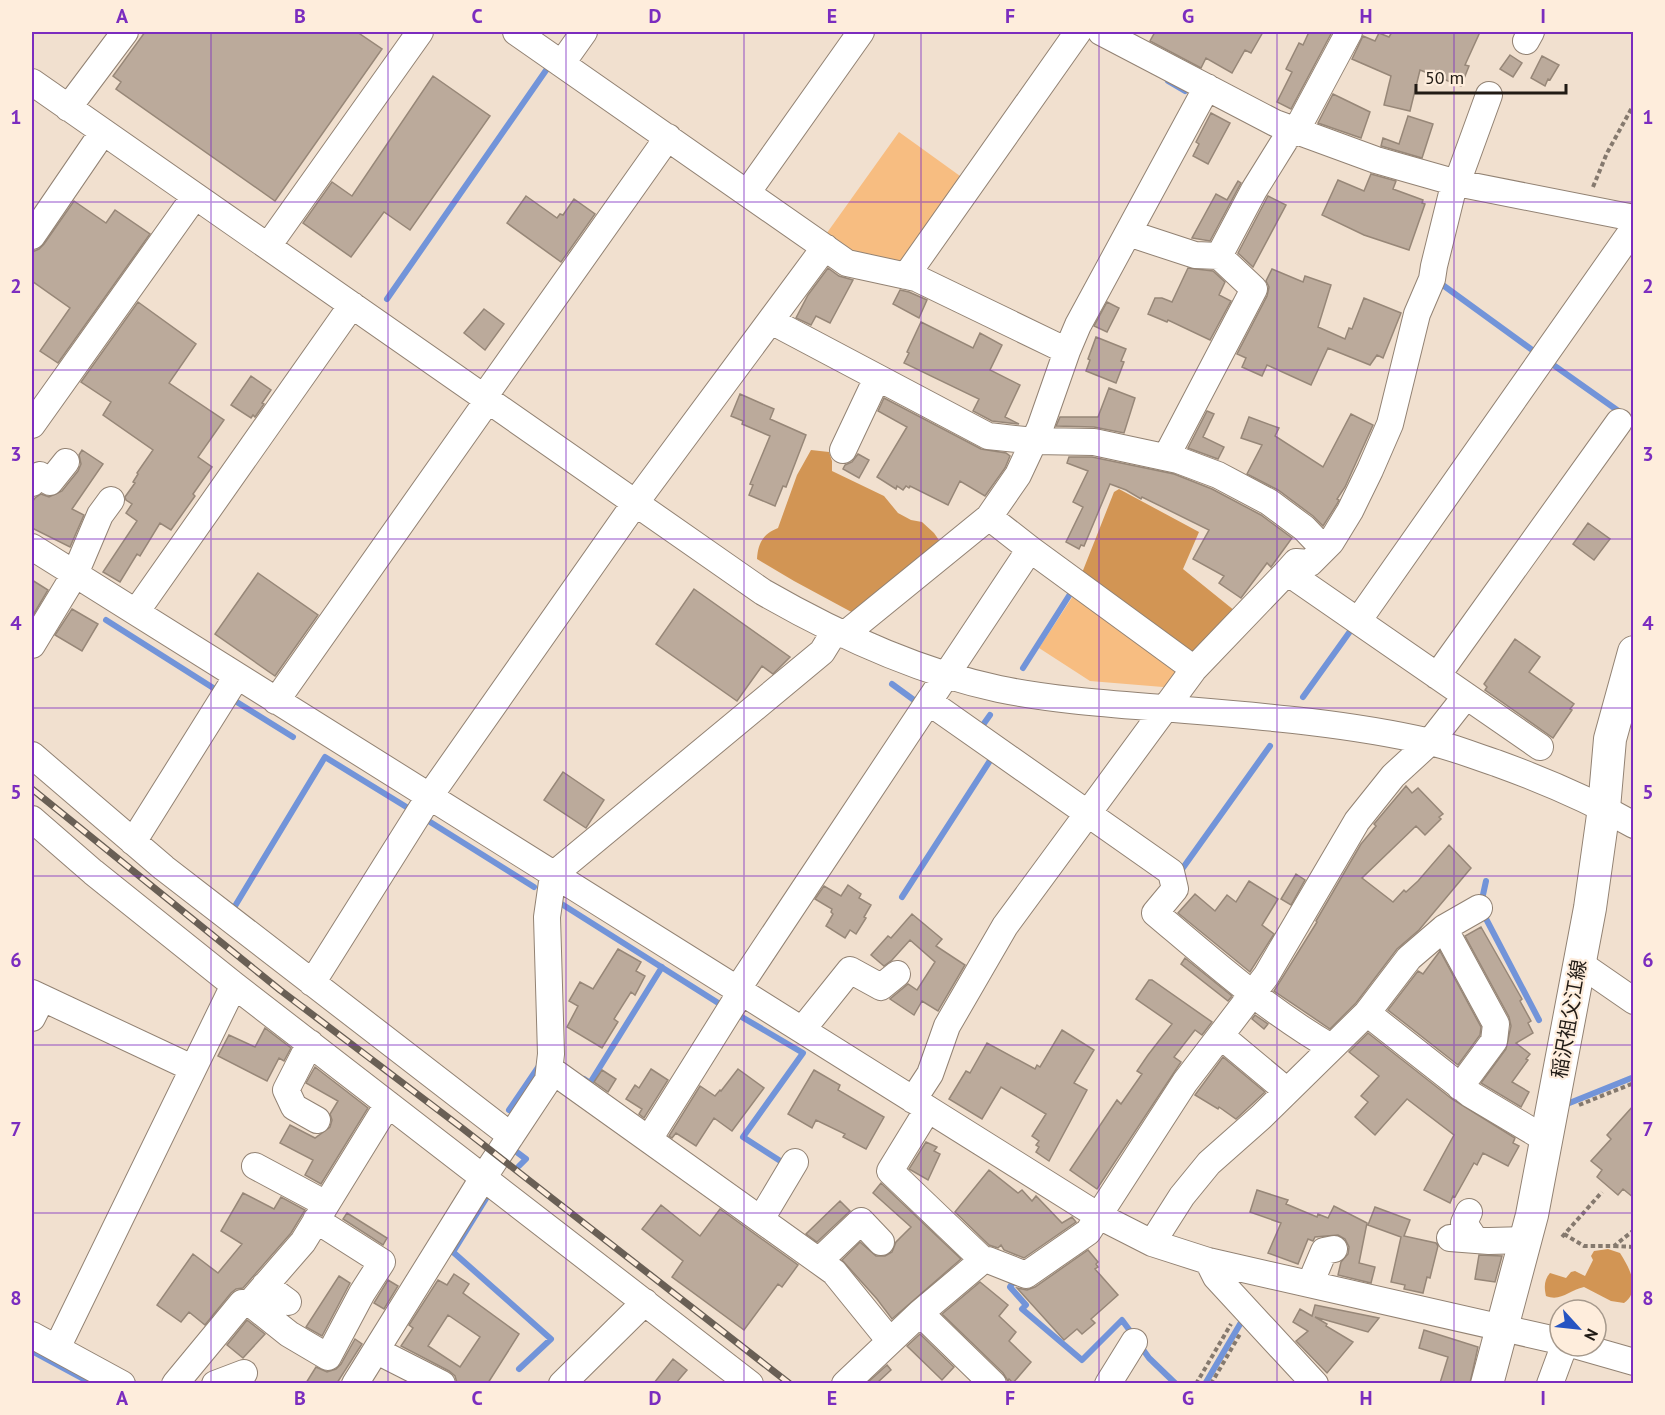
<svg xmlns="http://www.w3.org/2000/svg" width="1665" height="1415" font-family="'PT Sans','Noto Sans JP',sans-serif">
  <rect width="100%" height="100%" fill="#f1e0cf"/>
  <!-- green -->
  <path fill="#f7bd81" d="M899,132L967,181L907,266L848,255L824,237Z
    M1077,590L1186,670L1175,688L1090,681L1039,648Z"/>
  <!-- forest -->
  <path fill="#d29554" d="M811,450L829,452L832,461V471L884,496L898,513L911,520L922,522L934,533L941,543L857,615L794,581L757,559C758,543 763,534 778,528L797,475Z
    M1119,489L1199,532L1183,569L1235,611L1195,655L1080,578L1114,492Z
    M1608,1249L1620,1253C1629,1267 1642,1290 1624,1303L1611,1301L1584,1287C1569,1290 1561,1302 1546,1296C1544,1287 1544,1280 1550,1273L1566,1278L1571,1272L1575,1271L1585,1276L1593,1260L1591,1256L1594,1251Z"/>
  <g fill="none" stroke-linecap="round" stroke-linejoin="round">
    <!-- stream -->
    <path stroke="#7294d9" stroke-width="6" d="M1168,81L1185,91
      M1440,283L1535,352
      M387,299L549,66
      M1552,364L1634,422
      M106,620L218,691
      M1023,668L1072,591
      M892,684L918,703
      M1303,697L1351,630
      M232,699L293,737
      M980,729L990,715
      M427,820L534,887
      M1180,872L1270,746
      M902,897L993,756
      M560,903L723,1006
      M1481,904L1486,881
      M232,911L325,757L408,808
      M1483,913L1539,1020
      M735,1013L803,1053L743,1137L785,1164
      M584,1079L590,1083L662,967
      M1562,1106L1634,1077
      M509,1110L539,1066
      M514,1150L526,1159L519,1166
      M487,1197L453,1252L551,1339L519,1369
      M1014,1281L1010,1287L1026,1305L1022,1309L1082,1360L1122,1320L1133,1335
      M1139,1344L1149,1358L1176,1384
      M32,1351L93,1384
      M1205,1384L1243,1319"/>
  </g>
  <!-- building -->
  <path fill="#bbaa9b" stroke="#978778" stroke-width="1.5" fill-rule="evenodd" d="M145,32H357L382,49L275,201L116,89L121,82L113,76Z
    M1155,32H1263L1251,53L1245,50L1232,73L1206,58L1201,68L1150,41Z
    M1309,32H1332L1291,109L1277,102L1292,72L1286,69L1299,43L1303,45Z
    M1392,32H1480L1465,65L1469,66L1461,86L1420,70L1410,111L1384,105L1391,76L1352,59L1363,36L1375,41L1379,33L1389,37Z
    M1510,55L1522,63L1513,77L1500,69Z
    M1542,56L1559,65L1550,80L1548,79L1545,86L1531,78Z
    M433,76L490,116L410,230L384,212L351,257L303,223L332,182L352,196Z
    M1333,94L1370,112L1361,138L1318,123Z
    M1211,113L1230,123L1208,164L1193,156L1199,144L1196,142Z
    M1408,116L1433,124L1422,158L1381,146L1383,138L1399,144Z
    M1371,174L1396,181L1393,189L1423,200L1422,203L1425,204L1409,250L1364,235L1322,215L1338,180L1364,191Z
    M1238,181L1241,183L1210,241L1192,238L1216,194L1227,200Z
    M526,196L557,218L560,214L563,215L574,199L595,214L561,262L507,223Z
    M1268,196L1286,205L1253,267L1238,253Z
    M74,201L106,223L115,210L150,234L58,363L40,351L70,308L32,281V252L39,249L44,244Z
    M828,268L839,276L853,280L830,323L816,316L811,325L796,318L808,295Z
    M1188,268L1213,271L1225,282L1219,295L1231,301L1210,340L1168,320L1167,322L1148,314L1155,298H1162L1172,302Z
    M1272,269L1303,282L1305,276L1331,285L1318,327L1345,339L1349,328L1352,329L1364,298L1401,313L1383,358L1377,355L1370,365L1328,348L1311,385L1267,365L1262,376L1242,367L1246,358L1237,354L1267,296L1269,287L1266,281Z
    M900,290L909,292L927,300L919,318L893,304Z
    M138,302L196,344L169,383L224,420L198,457L212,467L193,494L195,496L171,530L160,523L140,556L137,554L120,582L103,572L137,521L126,513L132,504L126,500L125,497L135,483L133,482L138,474L137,473L153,450L103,415L111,402L81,382Z
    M1107,302L1119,308L1107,332L1094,326Z
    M484,309L504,324L485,350L464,333Z
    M921,322L973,348L980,333L1002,345L990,370L1020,385L1005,417L1019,424L992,421L973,411L979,399L904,363L909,353L907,352Z
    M1096,337L1126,349L1121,361L1124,362L1116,383L1086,371L1090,360L1088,359Z
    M251,376L271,390L262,403L264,404L255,417L253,415L251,418L231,405Z
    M1109,388L1135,398L1124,433L1094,427L1056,426L1060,417H1098Z
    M740,394L774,409L770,419L806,435L786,487L783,486L775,506L749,495L753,485L750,484L770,436L742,424L743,421L731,416Z
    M884,398L981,449L1006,453L1010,456L1005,468L985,496L960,481L948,505L910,486L909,488L906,486L903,490L897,486L896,489L877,477L907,427L878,411Z
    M1207,411L1214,414L1203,437L1224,447L1218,459L1188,448Z
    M1351,414L1373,425L1345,487L1337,499L1339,500L1337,504L1323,526L1313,516L1278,490L1247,474L1262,445L1241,438L1249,417L1279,428L1275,436L1323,467Z
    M82,450L103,464L72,509L84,515L70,547L32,528V502L35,498L41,494L49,497L62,491L78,471L81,464L79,455Z
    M858,454L869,460L859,478L843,469L845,465L852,462Z
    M1069,457H1092L1174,474L1212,489L1261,515L1292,538L1271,567L1267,563L1241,598L1219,583L1224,576L1193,559L1209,530L1142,497L1141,499L1126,490L1110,484L1084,546L1081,545L1079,549L1066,542L1083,507L1073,502L1088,471L1067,463Z
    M1588,523L1610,539L1594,560L1573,544Z
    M258,573L318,615L275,676L215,634Z
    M32,580L48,590L32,617Z
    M694,589L790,657L773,674L762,666L737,701L656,644Z
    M72,609L98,624L82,651L55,635Z
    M1515,639L1540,657L1529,672L1574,704L1570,709L1572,710L1553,738L1485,690L1487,687L1484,684Z
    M563,772L604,800L586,828L544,800Z
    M1406,786L1412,793L1418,788L1443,814L1439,817L1441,819L1425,835L1416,826L1362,878L1393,902L1404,890L1406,892L1418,881L1449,845L1471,868L1419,930L1397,949L1356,1003L1330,1029L1274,991L1317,922L1316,921L1361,844L1376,826L1374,824Z
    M1296,874L1305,880L1291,905L1281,899Z
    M1249,881L1278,899L1262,925L1274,934L1250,972L1178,913L1195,894L1215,911L1227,895L1236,902Z
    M848,885L861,894L859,898L871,905L864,917L866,918L856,934L850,930L845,938L826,926L833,914L831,912L832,909L815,899L824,886L841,896Z
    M912,914L942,939L936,946L965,965L938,1011L922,1001L914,1015L890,999L908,984L917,990L935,962L910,940L892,960L884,966L871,955L888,936L891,938Z
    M1481,927L1522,999L1520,1001L1531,1021L1528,1023L1533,1033L1516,1043L1530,1054L1526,1059L1528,1060L1512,1082L1529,1092L1521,1107L1481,1083L1506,1049L1511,1026L1509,1017L1465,936Z
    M618,949L641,962L636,971L645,976L635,995L631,992L614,1019L618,1022L602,1048L567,1027L578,1006L569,1001L580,982L593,989Z
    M1440,951L1481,1027L1480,1035L1458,1065L1388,1010L1418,971L1423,974Z
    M1185,958L1232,996L1228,1001L1181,964Z
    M1149,980H1152L1212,1022L1202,1035L1195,1030L1174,1057L1181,1062L1097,1189L1070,1170L1117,1100L1121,1104L1142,1074L1137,1071L1148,1055L1172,1024L1136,999Z
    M1255,1015L1268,1024L1264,1029L1252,1019Z
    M265,1028L291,1048L284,1061L279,1058L267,1081L218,1056L229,1035L255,1047Z
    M1062,1030L1094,1050L1074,1083L1087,1090L1049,1161L1036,1152L1039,1147L1036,1145L1039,1141L1032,1136L1046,1114L1001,1087L982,1119L949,1099L966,1071L970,1073L987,1043L1035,1069L1037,1065L1040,1067Z
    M1368,1033L1452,1099L1515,1138L1513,1143L1519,1146L1508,1166L1483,1153L1477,1165L1474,1163L1455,1197L1453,1196L1450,1203L1424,1190L1454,1135L1407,1099L1375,1135L1355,1117L1368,1102L1361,1096L1379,1076L1349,1052Z
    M1223,1057L1265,1092L1236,1119L1219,1107L1218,1109L1195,1095Z
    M315,1067L368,1108L321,1184L305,1175L313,1160L280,1143L290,1125L315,1138L330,1127L332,1120L330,1114L338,1101L306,1083Z
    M651,1069L668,1080L644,1118L639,1114L642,1109L626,1099L635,1085L639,1088Z
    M738,1069L764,1088L732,1131L714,1118L696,1146L676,1133L672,1138L669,1136L700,1086L715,1096L720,1090L721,1091Z
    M602,1070L616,1079L608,1092L594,1082Z
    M814,1070L840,1085L838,1090L884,1117L866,1149L843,1137L845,1134L816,1120L812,1128L788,1114Z
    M1634,1105V1198L1623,1189L1618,1195L1597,1177L1602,1170L1591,1161L1611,1139L1607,1135Z
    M926,1142L937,1147L934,1151L940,1154L928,1180L909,1169Z
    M989,1170L1018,1193L1022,1190L1032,1201L1036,1196L1062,1223L1072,1217L1076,1222L1024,1258L1004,1250L1001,1245L998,1248L989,1245L955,1212Z
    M881,1183L961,1259L892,1319L877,1299L842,1260L860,1242L876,1256H885L892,1252L896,1242L911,1227L873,1193Z
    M1257,1190L1288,1200L1286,1204L1317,1217L1318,1214L1328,1218L1334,1206L1367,1223L1359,1263L1375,1267L1371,1283L1338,1275L1341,1262L1348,1254L1349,1247L1345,1239L1338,1235L1315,1237L1313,1241L1308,1239L1298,1264L1268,1253L1281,1223L1250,1212Z
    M243,1193L274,1209L281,1197L305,1210L291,1233L243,1288L236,1289L231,1293L205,1325L189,1312L181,1322L157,1305L193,1254L218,1273L242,1244L221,1231Z
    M840,1201L850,1211L817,1242L806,1234Z
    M661,1205L700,1236L720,1209L798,1265L782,1287L778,1284L744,1330L672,1277L683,1261L642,1229Z
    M1375,1207L1410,1220L1404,1236L1436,1243L1438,1246L1430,1278L1427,1277L1423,1293L1404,1289L1405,1285L1391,1282L1401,1237L1368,1225Z
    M347,1213L387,1238L383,1245L343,1219Z
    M1088,1250L1098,1262L1096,1264L1098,1267L1095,1269L1118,1295L1091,1319L1095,1323L1082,1334L1077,1329L1064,1340L1017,1288L1027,1290L1035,1287Z
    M1479,1255L1502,1256L1495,1282L1475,1279Z
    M454,1274L469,1284L463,1293L519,1334L488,1383H457L455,1376L449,1371L401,1346L413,1328L409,1325L438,1280L447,1285ZM448,1315L480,1337L460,1367L428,1346Z
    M339,1276L350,1283L322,1336L306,1327Z
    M388,1280L398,1286L384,1309L374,1303Z
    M980,1282L1008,1305L999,1316L1016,1332L1009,1341L1031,1362L1013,1383L1009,1379L1008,1381L1003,1373L942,1314Z
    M1315,1305L1379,1318L1368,1332L1315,1317L1327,1324L1326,1326L1353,1342L1327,1373L1296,1341L1308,1331L1293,1322L1300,1309L1312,1316Z
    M247,1320L265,1334L243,1358L227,1345Z
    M1424,1330L1478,1347L1470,1383H1440L1448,1357L1419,1348Z
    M920,1334L954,1367L942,1380L907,1346Z
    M355,1339L362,1344L337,1383H306L316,1367L327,1372L336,1369L341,1364Z
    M673,1359L687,1370L676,1383H654Z
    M887,1365L891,1370L877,1383H867Z"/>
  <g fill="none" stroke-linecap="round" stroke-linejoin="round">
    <defs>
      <path id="minor" d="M516,32L847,263L916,278L1067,351
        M1101,32L1275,123L1376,160L1457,183L1634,218
        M1526,41L1531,32
        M562,63L584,32
        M32,82L763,592C836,634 915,671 999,689C1048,699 1098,703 1149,707C1242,715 1339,721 1430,742C1453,747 1474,756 1496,763C1543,780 1590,800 1634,825
        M68,108L125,32
        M747,193L861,32
        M1128,233L1195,255L1219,256
        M32,236L103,132
        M268,246L420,32
        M906,276L1078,32
        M771,321L988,436L1034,441L1094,442L1178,460L1218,475L1269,502L1304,528L1324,549
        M484,397L668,137
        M32,425L195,196
        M843,450L877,378
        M1166,457L1254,289L1219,256L1254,190L1287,137L1296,131L1349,32
        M32,483L40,475L50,482L66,462
        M989,517L1030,549L1194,669L1287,572L1540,747
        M32,547L1097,1215L1152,1243L1208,1261L1560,1341
        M1287,572L1296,562L1310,563L1331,542L1350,511L1370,470L1390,424L1417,314L1432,279L1434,266L1453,189L1457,183L1489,95
        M136,612L352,305
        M1358,621L1634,228
        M844,635L989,517L1018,475L1040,428L1067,351L1078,325L1207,87
        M32,645L75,574L100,515L111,500
        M1437,676L1619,422
        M276,701L488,400
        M929,702L1171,872L1175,889L1155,913C1212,961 1267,1010 1331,1047
        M32,755L164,868L511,1136
        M32,819L93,872L234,985L750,1384
        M133,842L237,676
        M1444,928L1496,1024L1494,1041L1460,1087
        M1579,963L1634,1001
        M312,983L429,797L636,502L825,247
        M737,990L1030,549
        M32,993L192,1068
        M1367,1013L1470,1094L1547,1140
        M32,1018L42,998
        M802,1030L850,970L881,987L897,974
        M1221,1036L1287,1091
        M310,1043L286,1090L294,1107L317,1120
        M550,1069L834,1272L890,1341
        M913,1100L930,1074L947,1026L1005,926L1194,669
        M928,1109L890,1171L983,1260
        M649,1139L741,992
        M255,1166L326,1204
        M1469,1212L1464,1223L1474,1238
        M761,1219L795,1162
        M1450,1238L1489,1241L1526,1240
        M1152,1243L1182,1196L1209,1163L1261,1117L1367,1013L1409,958L1444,928L1479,908
        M819,1261L861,1221L881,1242
        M1208,1261L1216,1277L1315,1384
        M1310,1284L1324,1251L1334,1249
        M265,1285L288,1302
        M250,1303L289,1334L328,1357L362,1293L382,1262L316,1220
        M920,1313L993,1384
        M32,1335L122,1384
        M1578,1346L1634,1362
        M57,1348L234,985
        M377,1351L442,1384
        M175,1384L242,1303H250L303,1242L388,1104
        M215,1384L244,1373
        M355,1384L483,1178L548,1080L551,1054L547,917L553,875L822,652L835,631
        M562,1384L645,1302
        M845,1384L920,1313L983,1260H988L1026,1275L1088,1232L1185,1082L1266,976L1357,821L1393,776L1430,742L1466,696
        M1108,1384L1134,1342
        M1550,1384L1564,1346"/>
      <path id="major" d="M1487,1384L1532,1215L1590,908L1604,808L1610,739L1634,652"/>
    </defs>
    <!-- minor casing -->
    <use href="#minor" stroke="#928273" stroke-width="28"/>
    <!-- major casing -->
    <use href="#major" stroke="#928273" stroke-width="34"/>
    <!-- path -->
    <path stroke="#85796e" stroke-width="4" stroke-dasharray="4.5 3" stroke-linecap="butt" d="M1593,187L1607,153L1634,104
      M1579,1105L1634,1083
      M1564,1234L1584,1246H1614L1634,1230
      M1562,1237L1602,1192
      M1614,1246L1634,1247
      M1196,1384L1231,1324
      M1211,1384L1240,1334"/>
    <!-- minor -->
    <use href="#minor" stroke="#fff" stroke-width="26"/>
    <!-- major -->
    <use href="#major" stroke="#fff" stroke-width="32"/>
    <defs>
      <path id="rail" d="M32,789L280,990L462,1128L790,1384"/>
    </defs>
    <!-- rail casing -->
    <use href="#rail" stroke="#695f55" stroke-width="7"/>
    <!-- rail -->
    <use href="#rail" stroke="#feeddc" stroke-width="4.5" stroke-dasharray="14" stroke-linecap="butt"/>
  </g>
  <!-- grid -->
  <path fill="none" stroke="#7b2cbf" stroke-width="1.5" stroke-opacity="0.55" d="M211,32V1384M388,32V1384M566,32V1384M744,32V1384M921,32V1384M1099,32V1384M1277,32V1384M1454,32V1384M32,202H1634M32,370H1634M32,539H1634M32,708H1634M32,876H1634M32,1045H1634M32,1213H1634"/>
  <g text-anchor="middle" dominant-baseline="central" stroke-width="4.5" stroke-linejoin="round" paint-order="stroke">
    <!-- street labels -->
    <g font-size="20" fill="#211b15" stroke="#feeddc">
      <text transform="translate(1569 1019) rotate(-80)">稲沢祖父江線</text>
    </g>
  </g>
  <!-- border -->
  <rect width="1665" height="1415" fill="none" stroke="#feeddc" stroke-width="66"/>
  <!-- north arrow -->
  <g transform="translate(1578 1328) rotate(117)"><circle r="28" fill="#feeddc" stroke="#a6998c" stroke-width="1.5"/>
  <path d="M0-4.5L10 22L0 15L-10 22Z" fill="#2654c2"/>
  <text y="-9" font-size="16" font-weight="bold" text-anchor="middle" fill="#211b15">N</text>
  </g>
  <!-- scale -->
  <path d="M1416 84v9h150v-9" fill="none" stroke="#211b15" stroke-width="3"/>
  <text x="1425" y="84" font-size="18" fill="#211b15" stroke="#feeddc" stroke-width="4.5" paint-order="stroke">50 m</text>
  <rect x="33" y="33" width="1599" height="1349" fill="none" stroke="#7b2cbf" stroke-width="2"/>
  <g font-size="20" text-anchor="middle" font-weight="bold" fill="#7b2cbf">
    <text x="122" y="23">A</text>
    <text x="300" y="23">B</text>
    <text x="477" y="23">C</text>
    <text x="655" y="23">D</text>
    <text x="832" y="23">E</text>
    <text x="1010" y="23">F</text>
    <text x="1188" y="23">G</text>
    <text x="1366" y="23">H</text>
    <text x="1543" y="23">I</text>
    <text x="16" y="124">1</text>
    <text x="1648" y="124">1</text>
    <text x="16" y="293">2</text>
    <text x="1648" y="293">2</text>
    <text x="16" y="461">3</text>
    <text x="1648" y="461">3</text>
    <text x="16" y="630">4</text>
    <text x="1648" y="630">4</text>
    <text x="16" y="799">5</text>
    <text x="1648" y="799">5</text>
    <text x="16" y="967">6</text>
    <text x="1648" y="967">6</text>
    <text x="16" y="1136">7</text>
    <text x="1648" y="1136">7</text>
    <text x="16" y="1305">8</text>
    <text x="1648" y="1305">8</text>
    <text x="122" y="1405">A</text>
    <text x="300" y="1405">B</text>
    <text x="477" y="1405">C</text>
    <text x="655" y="1405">D</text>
    <text x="832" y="1405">E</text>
    <text x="1010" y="1405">F</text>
    <text x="1188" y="1405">G</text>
    <text x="1366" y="1405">H</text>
    <text x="1543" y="1405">I</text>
  </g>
</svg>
